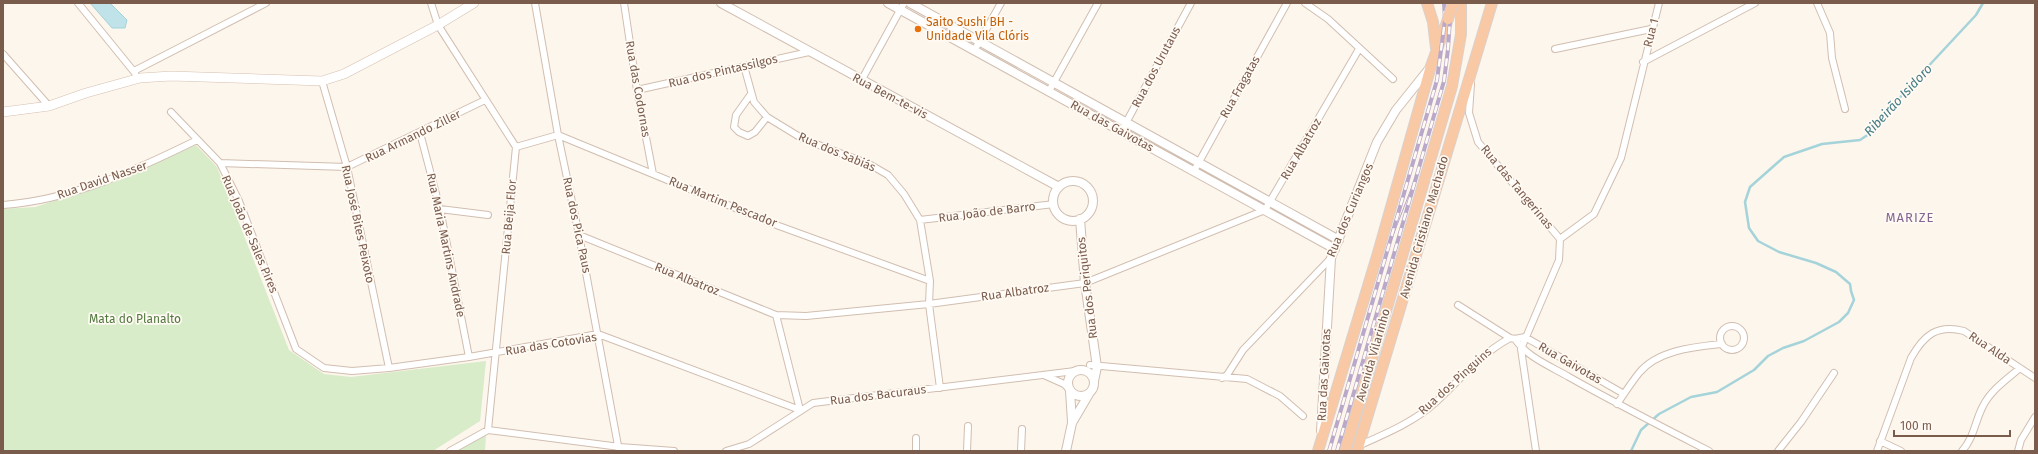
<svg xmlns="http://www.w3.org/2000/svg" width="2038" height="454" font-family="'Fira Sans',sans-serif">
  <rect width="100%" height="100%" fill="#fdf6ec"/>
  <!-- green -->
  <path fill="#d8ecc9" d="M196,145L217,167L289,350L324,374L351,377L486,361L480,421L433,451H3V209L35,207L114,182Z
    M486,434L485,451H456Z"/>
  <!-- water -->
  <path fill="#bfe3e8" stroke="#a5d3da" d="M90,3H110L127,20L125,28H112Z"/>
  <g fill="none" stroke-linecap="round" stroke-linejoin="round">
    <!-- stream -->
    <path stroke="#a5d3da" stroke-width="2.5" d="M1631,451L1641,430L1659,414L1691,397L1717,392L1754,370L1768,356L1783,348L1804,341L1839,322L1848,313L1854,300L1851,291L1850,284L1836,272L1816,263L1779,252L1758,241L1749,228L1745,202L1750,187L1784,157L1822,144L1860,140L1869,134L1909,87L1976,15L1983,3"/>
    <defs>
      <path id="minor" d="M78,3L135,73
        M431,3L438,25L516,147L488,430
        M535,3L558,135L579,235L619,451
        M624,3L637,90L653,174
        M1305,3L1328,19L1393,79
        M1817,3L1830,33L1832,58L1845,109
        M1555,49L1651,29
        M974,51L1001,3
        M3,54L49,106
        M1643,62L1755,3
        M744,66L754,102L767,117L803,139L869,164L888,175L904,194L920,220L930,281L929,304L940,388
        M134,71L266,3
        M322,81L347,167L389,368
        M861,81L904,3
        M1471,84L1469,113L1478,142L1560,239
        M637,90L809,52
        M1049,91L1098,3
        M751,94L736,115L734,127L739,132L748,136L755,132L767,117
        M171,112L220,163L239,201L296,349L324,368L352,371L389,368L469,357L598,334L800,410
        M1121,132L1191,3
        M420,133L440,209L469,357
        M516,147L558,135L779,226L930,281
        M220,163L347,167L485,100
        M1194,171L1287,3
        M3,205C72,200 136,170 197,140
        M440,209L488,215
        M920,220L1054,204
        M579,235L776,315L806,316L929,304L1085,283L1265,210L1359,49
        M1560,239L1594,214L1621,158L1659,3
        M1458,305L1510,338L1515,339L1525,337L1624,394
        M776,315L800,410
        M1720 338a12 12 0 1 1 24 0a12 12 0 1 1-24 0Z
        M1515,339C1527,357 1550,366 1569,377C1615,403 1662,427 1709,451
        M1090,365L1247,379L1280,396L1303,416
        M1044,375L1064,384L1068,388
        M1222,378L1227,375L1243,350L1331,258
        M1617,404C1624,394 1631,383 1639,373C1658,350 1694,347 1722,344
        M1880,441L1901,451
        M1358,446C1385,434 1414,422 1436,402C1461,379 1479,355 1510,338
        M450,451L488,430L620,447L674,451
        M726,451L749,444L813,403L1075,371
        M916,451V438
        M967,451L968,426
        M1021,451L1022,429
        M1536,451L1521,349L1559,260L1560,239
        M1778,451L1801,422L1834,373
        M1877,451L1911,358C1924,335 1937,324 1964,331L2035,378
        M1962,451C1974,438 1975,421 1983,406C1991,390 2007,379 2020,368
        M2018,451L2021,440L2035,417"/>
      <path id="tertiary" d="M721,3L1059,187
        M888,3L1335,249
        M910,3L1339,240
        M1053 201a20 20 0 1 1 40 0a20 20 0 1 1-40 0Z
        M1080,219L1085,283L1097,367L1094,381
        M1068 383a13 13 0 1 1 26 0a13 13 0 1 1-26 0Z
        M1070,391L1072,422
        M1321,431L1331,258L1377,142L1396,110L1428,70
        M1066,451L1072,423L1089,394"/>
      <path id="secondary" d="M3,112L49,106L86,93L140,78L171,76L322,81L344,74L438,25L474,3"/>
      <path id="trunk" d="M1427,3L1433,22L1436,48
        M1318,451L1378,253L1431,66L1448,19
        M1345,451L1452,86L1461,34V3
        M1357,451L1492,3"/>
    </defs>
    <!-- minor casing -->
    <use href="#minor" stroke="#d1beb0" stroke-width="8"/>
    <!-- tertiary casing -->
    <use href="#tertiary" stroke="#d1beb0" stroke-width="10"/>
    <!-- secondary casing -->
    <use href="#secondary" stroke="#d6c0b0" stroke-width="10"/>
    <!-- trunk casing -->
    <use href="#trunk" stroke="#dad1cd" stroke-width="12"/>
    <!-- minor -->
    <use href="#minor" stroke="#fff" stroke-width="6"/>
    <!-- tertiary -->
    <use href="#tertiary" stroke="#fff" stroke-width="8"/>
    <!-- secondary -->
    <use href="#secondary" stroke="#fff" stroke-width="9"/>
    <!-- trunk -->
    <use href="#trunk" stroke="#f9c8a4" stroke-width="10"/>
    <!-- tram -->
    <path stroke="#b9a8c9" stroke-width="1" d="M1389,246L1416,176"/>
    <defs>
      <path id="rail" d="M1329,451L1437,80L1445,20L1444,3
        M1337,451L1444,81L1448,49L1451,3"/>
    </defs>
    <!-- rail casing -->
    <use href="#rail" stroke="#b9a8c9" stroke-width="4"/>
    <!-- rail -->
    <use href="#rail" stroke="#fffaf3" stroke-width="2.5" stroke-dasharray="8" stroke-linecap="butt"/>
    <defs>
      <path id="trunk-bridge" d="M1448,19L1453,3"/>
    </defs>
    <!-- trunk-bridge casing -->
    <use href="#trunk-bridge" stroke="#dad1cd" stroke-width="12" stroke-linecap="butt"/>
    <!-- trunk-bridge -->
    <use href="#trunk-bridge" stroke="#f9c8a4" stroke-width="10"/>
  </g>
  <!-- markers -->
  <circle fill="#e8710a" stroke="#fffaf3" stroke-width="1.5" cx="918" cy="29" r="4"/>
  <g text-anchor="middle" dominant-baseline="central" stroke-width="3.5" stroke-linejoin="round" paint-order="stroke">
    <!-- food labels -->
    <g font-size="12" fill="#c56008" stroke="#fffaf3" text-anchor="start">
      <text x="926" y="22">Saito Sushi BH -<tspan x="926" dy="14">Unidade Vila Clóris</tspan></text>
    </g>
    <!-- street labels -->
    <g font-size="12" fill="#7a5c4d" stroke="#fffaf3">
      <text transform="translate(1651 33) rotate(-76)">Rua 1</text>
      <text transform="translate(1156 67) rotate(-62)">Rua dos Urutaus</text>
      <text transform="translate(723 71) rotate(-13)">Rua dos Pintassilgos</text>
      <text transform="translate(1240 87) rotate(-61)">Rua Fragatas</text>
      <text transform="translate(638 89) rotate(80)">Rua das Codornas</text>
      <text transform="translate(890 96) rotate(28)">Rua Bem-te-vis</text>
      <text transform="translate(1112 126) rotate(29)">Rua das Gaivotas</text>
      <text transform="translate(413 136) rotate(-26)">Rua Armando Ziller</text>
      <text transform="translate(1301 149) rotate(-60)">Rua Albatroz</text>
      <text transform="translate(837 152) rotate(23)">Rua dos Sabiás</text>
      <text transform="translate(102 180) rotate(-19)">Rua David Nasser</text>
      <text transform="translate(1517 187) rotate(50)">Rua das Tangerinas</text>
      <text transform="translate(723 202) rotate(22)">Rua Martim Pescador</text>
      <text transform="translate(1350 210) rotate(-67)">Rua dos Curiangos</text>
      <text transform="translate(987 212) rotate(-7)">Rua João de Barro</text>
      <text transform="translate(509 217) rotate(-85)">Rua Beija Flor</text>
      <text transform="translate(358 224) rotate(78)">Rua José Bites Peixoto</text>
      <text transform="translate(577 225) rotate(78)">Rua dos Pica Paus</text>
      <text transform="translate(1424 227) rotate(-74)">Avenida Cristiano Machado</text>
      <text transform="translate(250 234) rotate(67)">Rua João de Sales Pires</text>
      <text transform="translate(446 245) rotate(78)">Rua Maria Martins Andrade</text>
      <text transform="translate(687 279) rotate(22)">Rua Albatroz</text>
      <text transform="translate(1087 288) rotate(-97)">Rua dos Periquitos</text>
      <text transform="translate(1015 292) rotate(-8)">Rua Albatroz</text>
      <text transform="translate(551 344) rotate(-9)">Rua das Cotovias</text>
      <text transform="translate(1990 348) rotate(34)">Rua Alda</text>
      <text transform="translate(1373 355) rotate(-74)">Avenida Vilarinho</text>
      <text transform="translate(1570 363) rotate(30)">Rua Gaivotas</text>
      <text transform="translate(1324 375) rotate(-87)">Rua das Gaivotas</text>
      <text transform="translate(1455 381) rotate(-42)">Rua dos Pinguins</text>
      <text transform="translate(878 395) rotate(-7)">Rua dos Bacuraus</text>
    </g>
    <!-- park labels -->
    <g font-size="12" fill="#537a41" stroke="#fffaf3">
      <text x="135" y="319">Mata do Planalto</text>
    </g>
    <!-- water labels -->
    <g font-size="13" font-style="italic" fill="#437c86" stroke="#fffaf3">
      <text transform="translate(1898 100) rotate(-47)">Ribeirão Isidoro</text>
    </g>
    <!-- neighbourhood labels -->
    <g font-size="13" letter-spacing="1" fill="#846695" stroke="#fffaf3">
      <text x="1910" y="217">MARIZE</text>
    </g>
  </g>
  <!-- border -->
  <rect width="2038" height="454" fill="none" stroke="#7a5c4d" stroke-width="8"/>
  <!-- scale -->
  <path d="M1894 430v6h116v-6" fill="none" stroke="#7a5c4d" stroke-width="2"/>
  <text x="1900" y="430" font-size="12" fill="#7a5c4d" stroke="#fffaf3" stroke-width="3" paint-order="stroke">100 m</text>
</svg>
